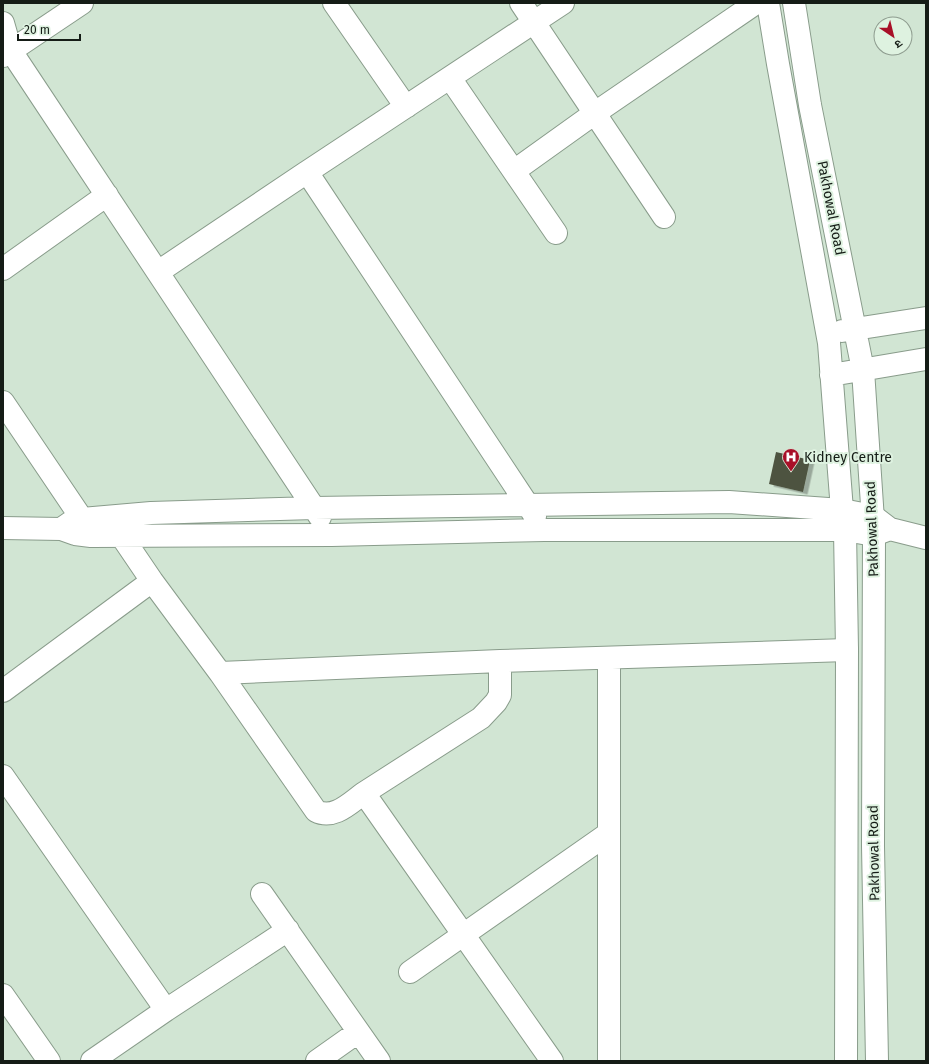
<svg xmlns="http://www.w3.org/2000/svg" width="929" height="1064" font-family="'Fira Sans','Noto Sans Devanagari',sans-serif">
  <defs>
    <filter id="shadow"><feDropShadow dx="4.5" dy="2.5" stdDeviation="0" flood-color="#0004"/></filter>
  </defs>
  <rect width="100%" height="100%" fill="#d1e5d3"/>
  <!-- building -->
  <path fill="#4d533f" filter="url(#shadow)" d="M776,452L810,460L803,492L769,484Z"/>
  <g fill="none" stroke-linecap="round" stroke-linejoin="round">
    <defs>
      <path id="minor" d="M334,3L406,107
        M521,3L664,217
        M3,23L11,51L320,517
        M3,56L82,3
        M450,78L556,233
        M514,171L595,113L756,3
        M3,269L107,195
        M158,272L307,172
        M3,402L82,519L88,531
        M535,516L307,172L563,3
        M114,525L152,581L220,673L500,661
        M3,528L61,529L75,534L91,536L332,535L544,530H845L874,535L890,529
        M61,529L71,522L82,519L151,513L314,508L729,502L842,510L873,516L890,529L926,538
        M220,673L316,811C334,820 350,803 364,793
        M3,691L152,581
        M3,776L166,1010L288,930
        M262,894L379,1061
        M410,972L609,833
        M3,995L49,1061
        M92,1061L166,1010
        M317,1061L358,1032
        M552,1061L364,793L481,718L496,702L500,695V661L847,650
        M609,1061V658"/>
      <path id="tertiary" d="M768,3L778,64L829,343L842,510L845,530L847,650L846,1061
        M794,3L810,105L863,370L874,535L873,846L877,1061
        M842,331L926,318
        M831,375L926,359"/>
    </defs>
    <!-- minor casing -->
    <use href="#minor" stroke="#899c8b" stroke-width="24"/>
    <!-- tertiary casing -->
    <use href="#tertiary" stroke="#899c8b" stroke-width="24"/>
    <!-- minor -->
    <use href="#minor" stroke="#fff" stroke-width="22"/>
    <!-- tertiary -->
    <use href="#tertiary" stroke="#fff" stroke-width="22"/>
  </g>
  <!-- icons -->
  <defs>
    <symbol id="hospital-pin" viewBox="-11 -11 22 30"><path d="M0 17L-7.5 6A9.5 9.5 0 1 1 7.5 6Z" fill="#a81028" stroke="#def2e0"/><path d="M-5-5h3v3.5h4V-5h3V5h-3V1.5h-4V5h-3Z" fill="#fff"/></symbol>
  </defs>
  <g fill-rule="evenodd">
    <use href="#hospital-pin" x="781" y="447" width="20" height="27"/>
  </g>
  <g text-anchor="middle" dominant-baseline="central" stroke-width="4" stroke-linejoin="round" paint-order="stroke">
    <!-- street labels -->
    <g font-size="14" fill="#151c16" stroke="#def2e0">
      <text transform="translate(831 208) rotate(79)">Pakhowal Road</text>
      <text transform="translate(872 529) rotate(-92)">Pakhowal Road</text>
      <text transform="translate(874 853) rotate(-91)">Pakhowal Road</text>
    </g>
    <!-- poi labels -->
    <g font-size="14" fill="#151c16" stroke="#def2e0" text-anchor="start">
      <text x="804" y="457">Kidney Centre</text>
    </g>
  </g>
  <!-- border -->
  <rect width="929" height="1064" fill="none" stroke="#151c16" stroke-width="8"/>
  <!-- north arrow -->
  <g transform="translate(893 36) rotate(145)"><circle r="19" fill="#def2e0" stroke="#8e9c8f"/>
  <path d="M0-3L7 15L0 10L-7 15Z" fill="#a81028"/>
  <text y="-6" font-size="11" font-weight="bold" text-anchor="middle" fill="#151c16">उ</text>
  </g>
  <!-- scale -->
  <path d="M18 34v6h62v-6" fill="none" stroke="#151c16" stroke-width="2"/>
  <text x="24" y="34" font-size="12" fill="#151c16" stroke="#def2e0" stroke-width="3" paint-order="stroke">20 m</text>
</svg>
